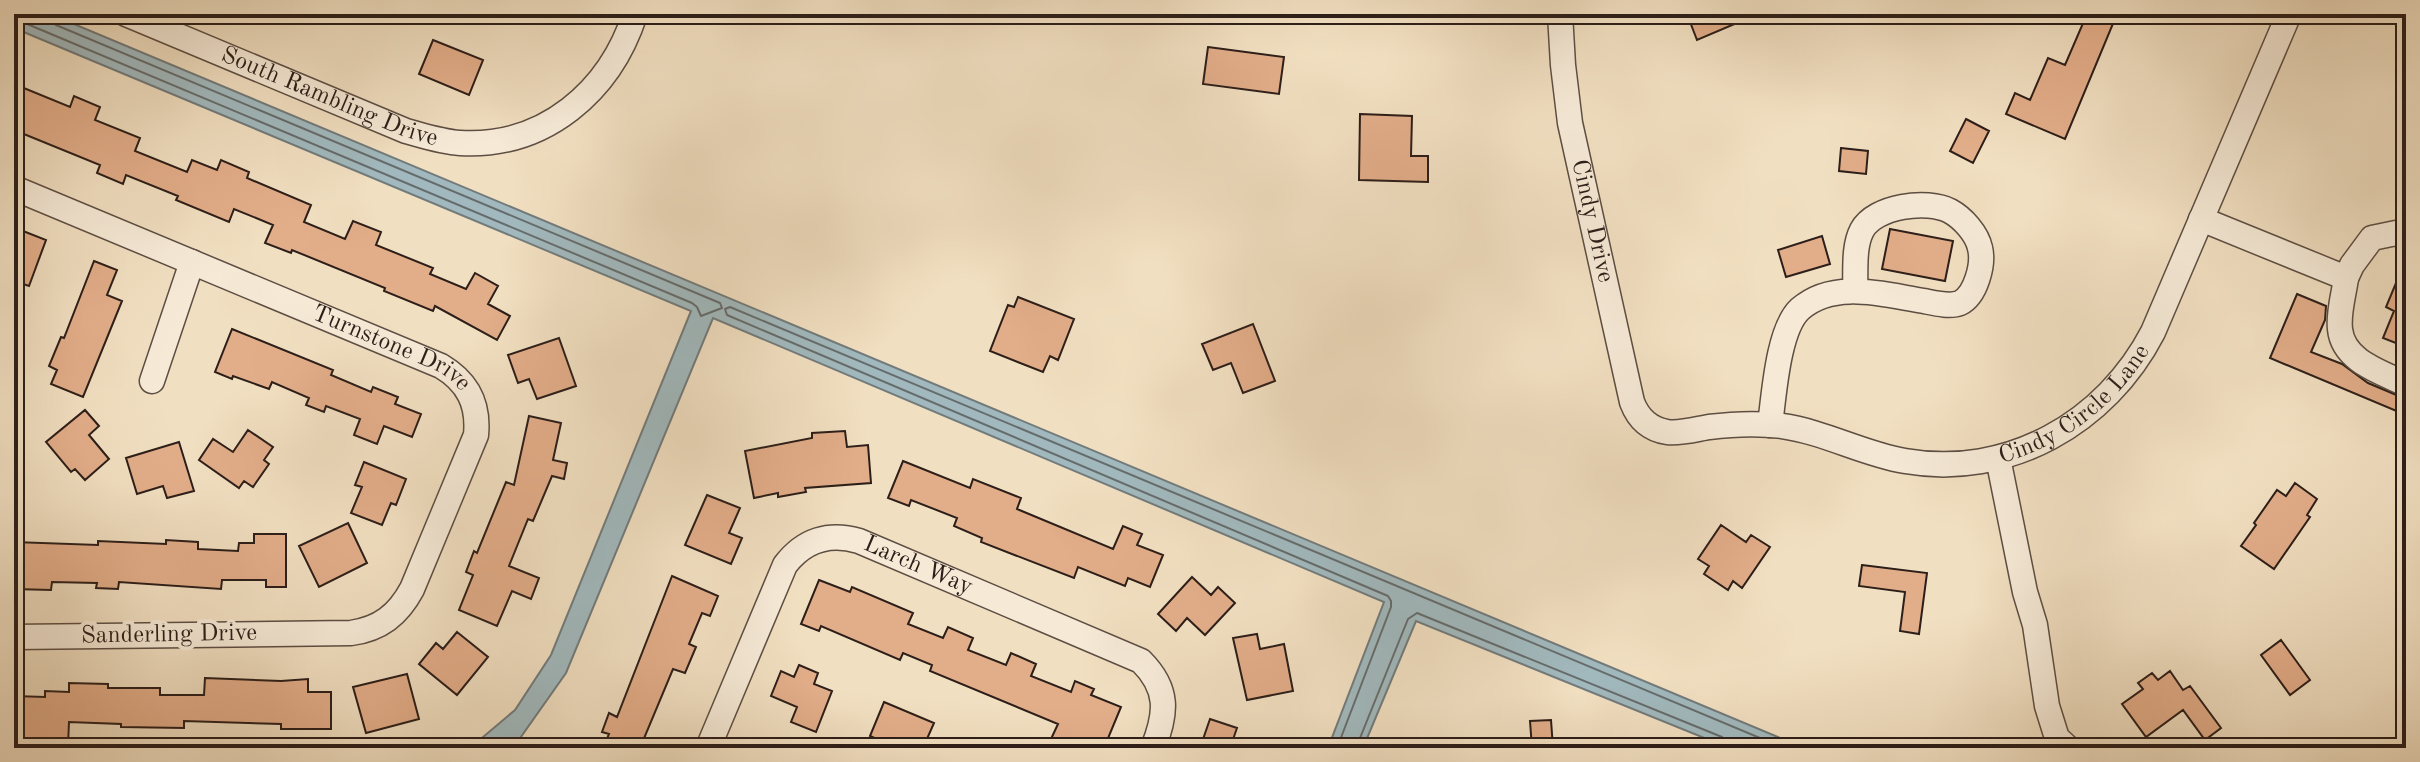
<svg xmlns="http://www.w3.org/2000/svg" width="2420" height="762" font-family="'Old Standard TT',serif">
  <rect width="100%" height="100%" fill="#f1dfc1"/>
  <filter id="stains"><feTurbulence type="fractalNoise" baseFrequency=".0025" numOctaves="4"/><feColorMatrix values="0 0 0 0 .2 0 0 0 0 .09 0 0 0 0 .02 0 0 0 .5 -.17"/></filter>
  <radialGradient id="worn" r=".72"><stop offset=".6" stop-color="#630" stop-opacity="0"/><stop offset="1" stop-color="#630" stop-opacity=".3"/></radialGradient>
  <!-- water -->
  <path fill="#a1b9be" stroke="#727b7c" stroke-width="2" d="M14,14H50L1804,748H1729L1416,621L1363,748H1328L1384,602L713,318L566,673L518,741L510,748H470L515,710L551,655L691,311L14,28Z"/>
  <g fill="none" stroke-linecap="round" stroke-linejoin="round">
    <!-- shore -->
    <path stroke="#666c6c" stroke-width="2" d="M14,21H20L692,303L697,307L701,316L722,308L720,303L56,25L51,20L50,14
      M1337,748L1391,607V601L1388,596L727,315L725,309L730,307L1784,748
      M1356,748L1408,619L1417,613L1722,737L1728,742V748"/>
  </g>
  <!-- building -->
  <path fill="#e2ad89" stroke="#2c1e19" stroke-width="2" d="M1687,14H1758L1697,40Z
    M2087,14H2117L2065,139L2006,114L2015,93L2030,100L2048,58L2065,65Z
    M433,40L483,60L469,95L419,74Z
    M1208,47L1284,57L1279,94L1203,84Z
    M14,84L70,107L74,96L100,107L95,120L140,138L135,151L187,172L192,160L217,170L221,160L249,172L247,178L311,205L304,222L345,239L353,221L381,232L376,245L433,268L430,274L466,289L475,273L498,286L488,304L510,316L497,340L435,306L433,311L384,291L385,288L292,250L291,253L265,243L273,225L234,209L229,222L176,200L178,196L126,175L123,184L97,173L100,165L14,130Z
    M1360,114L1412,116L1411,156H1428V182L1359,180Z
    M1966,119L1989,131L1973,163L1950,151Z
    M1841,148L1868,151L1866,174L1839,171Z
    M1890,229L1953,241L1945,281L1882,269Z
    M23,231L46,240L29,286L14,281V256Z
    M1822,236L1830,264L1786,277L1778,250Z
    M2406,259V347L2383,338L2394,311L2386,307Z
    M94,261L117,270L107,295L122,301L83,397L51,384L57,370L49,366L61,337L64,338Z
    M2297,294L2326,306L2325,320L2311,352L2342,364L2368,383L2406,399V415L2270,358Z
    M1018,297L1074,319L1058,360L1050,356L1043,372L990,351L1008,305L1014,307Z
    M1253,324L1275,381L1243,393L1231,363L1213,370L1202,344Z
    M232,329L333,370L331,375L371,392L373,387L398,397L395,404L421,414L412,437L384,426L377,444L354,435L360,419L326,406L324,412L306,405L309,398L272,382L269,389L233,376L232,379L215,372Z
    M559,338L576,386L537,399L529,379L518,383L508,355Z
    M85,410L99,426L89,435L109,459L85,480L75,469L71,472L46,442Z
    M529,416L561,423L553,460L567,463L564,479L552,476L533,521L528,519L509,566L539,578L531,599L512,591L497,626L459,610L473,575L466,572L474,551L477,553L506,482L514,485Z
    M248,430L273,447L264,460L269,464L253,487L244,481L239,488L199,460L213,439L233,452Z
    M845,431L847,447L868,445L871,483L805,488L806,492L778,497V493L754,498L745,451L812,438V433Z
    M179,442L194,491L167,498L163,486L137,494L126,458Z
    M903,461L970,488L973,479L1021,498L1017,509L1113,549L1123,526L1142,534L1137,545L1163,555L1150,587L1128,578L1125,586L1078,567L1074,578L981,542L982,538L954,526L957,518L911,500L909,506L888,498Z
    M364,462L406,479L396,505L391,503L382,525L351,513L362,487L355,485Z
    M2295,483L2317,499L2307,515L2310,517L2274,569L2241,546L2256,525L2254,523L2277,490L2286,496Z
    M707,495L740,508L729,533L742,538L731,564L685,545Z
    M348,523L367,563L319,587L299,546Z
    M1721,525L1746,542L1751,535L1770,547L1742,588L1733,581L1728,590L1704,574L1709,566L1698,559Z
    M254,534H286V587H266V580H222L221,589L119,582L118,589L96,588L97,583L52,582L51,590L14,589V542L98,545V541L166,544V540L198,542V549L238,551L239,543H254Z
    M1862,565L1927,573L1919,634L1900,631L1905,592L1859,586Z
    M672,576L718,596L710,616L702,613L689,644L696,647L685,673L673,669L640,748H603L609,734L602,732L609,713L617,717Z
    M1192,577L1211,595L1218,587L1235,603L1205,635L1187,618L1176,631L1158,614Z
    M819,580L850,592L852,587L913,613L908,624L943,638L948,627L973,638L968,650L1006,665L1011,653L1036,664L1031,676L1071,692L1075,681L1094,689L1091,695L1121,707L1104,748L1091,743L1089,748H1073L1051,739L1058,724L930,671L932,665L903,653L900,660L821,626L819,631L801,624Z
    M457,632L488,657L457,695L419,664L436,643L443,649Z
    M1257,634L1260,649L1284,644L1293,691L1247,700L1233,638Z
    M2281,640L2310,680L2290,695L2261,655Z
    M799,665L818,673L814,684L832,691L816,732L791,722L797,707L771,696L781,671L794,677Z
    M2170,671L2183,690L2190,686L2221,728L2205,740L2183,710L2146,737L2122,704L2143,689L2138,683L2152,673L2158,680Z
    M407,674L419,719L366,733L353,687Z
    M205,678L281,681L308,679V692H331V729H281V724L184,721V728L121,727V724L69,722L68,746L14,743V696L45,697V691L69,692V683L108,684V688H160V695H204Z
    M884,702L934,723L923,748H897L870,736Z
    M1210,719L1237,728L1230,748H1200Z
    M1551,720L1553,748H1532L1530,721Z"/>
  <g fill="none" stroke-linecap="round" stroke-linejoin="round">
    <defs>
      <g id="minor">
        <path id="s1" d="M126,14L406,131C424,136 442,142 460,143C545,148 610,91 635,14"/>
        <path id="s2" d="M1560,14L1563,65L1570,123L1632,402C1638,418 1649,429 1667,432C1679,434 1697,429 1709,427C1733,424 1758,423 1782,426C1825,432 1863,454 1905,461C2008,479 2106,423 2153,332L2289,14"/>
        <path id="s3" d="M14,188L441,366C468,382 479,404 476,435L412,589C398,615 380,629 351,633L14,637"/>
        <path d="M2201,219L2346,278L2352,265L2372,238L2396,233L2406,237"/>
        <path d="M2346,278C2344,294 2338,313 2340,329C2343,361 2381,372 2406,384"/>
        <path d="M152,381L192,262"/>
        <path d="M1770,425C1774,395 1778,329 1800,309C1834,279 1885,295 1924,301C1934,303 1950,307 1960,303C1976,295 1984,264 1980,248C1977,234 1963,218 1950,211C1927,199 1875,206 1862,230C1853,247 1856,272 1855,290"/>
        <path d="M1998,458L2025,592L2035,625L2047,706L2057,738L2068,748"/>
        <path id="s4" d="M708,748L785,565C804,540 829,532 859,541L1141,661C1169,689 1167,713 1153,748"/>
      </g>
    </defs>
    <!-- minor casing -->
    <use href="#minor" stroke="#5d4e43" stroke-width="27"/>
    <!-- minor -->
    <use href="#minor" stroke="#f6ead7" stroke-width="24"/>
  </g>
  <g text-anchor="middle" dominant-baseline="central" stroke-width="8" stroke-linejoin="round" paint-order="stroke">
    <!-- street labels -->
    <g font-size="24" fill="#2c1e19" stroke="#f6ead7">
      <text stroke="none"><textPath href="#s1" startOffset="220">South Rambling Drive</textPath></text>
      <text stroke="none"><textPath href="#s2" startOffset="210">Cindy Drive</textPath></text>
      <text stroke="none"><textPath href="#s3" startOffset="410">Turnstone Drive</textPath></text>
      <text stroke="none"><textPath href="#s2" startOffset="876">Cindy Circle Lane</textPath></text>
      <text stroke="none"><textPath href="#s4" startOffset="346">Larch Way</textPath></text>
      <text transform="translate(169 635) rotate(-1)">Sanderling Drive</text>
    </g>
  </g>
  <!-- margin -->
  <rect width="2420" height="762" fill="none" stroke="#f1dfc1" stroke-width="48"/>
  <rect x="16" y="16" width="2388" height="730" fill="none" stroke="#2c1e19" stroke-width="4"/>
  <rect x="24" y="24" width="2372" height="714" fill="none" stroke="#2c1e19" stroke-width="2"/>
  <rect width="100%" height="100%" filter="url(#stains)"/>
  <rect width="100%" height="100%" fill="url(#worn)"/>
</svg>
